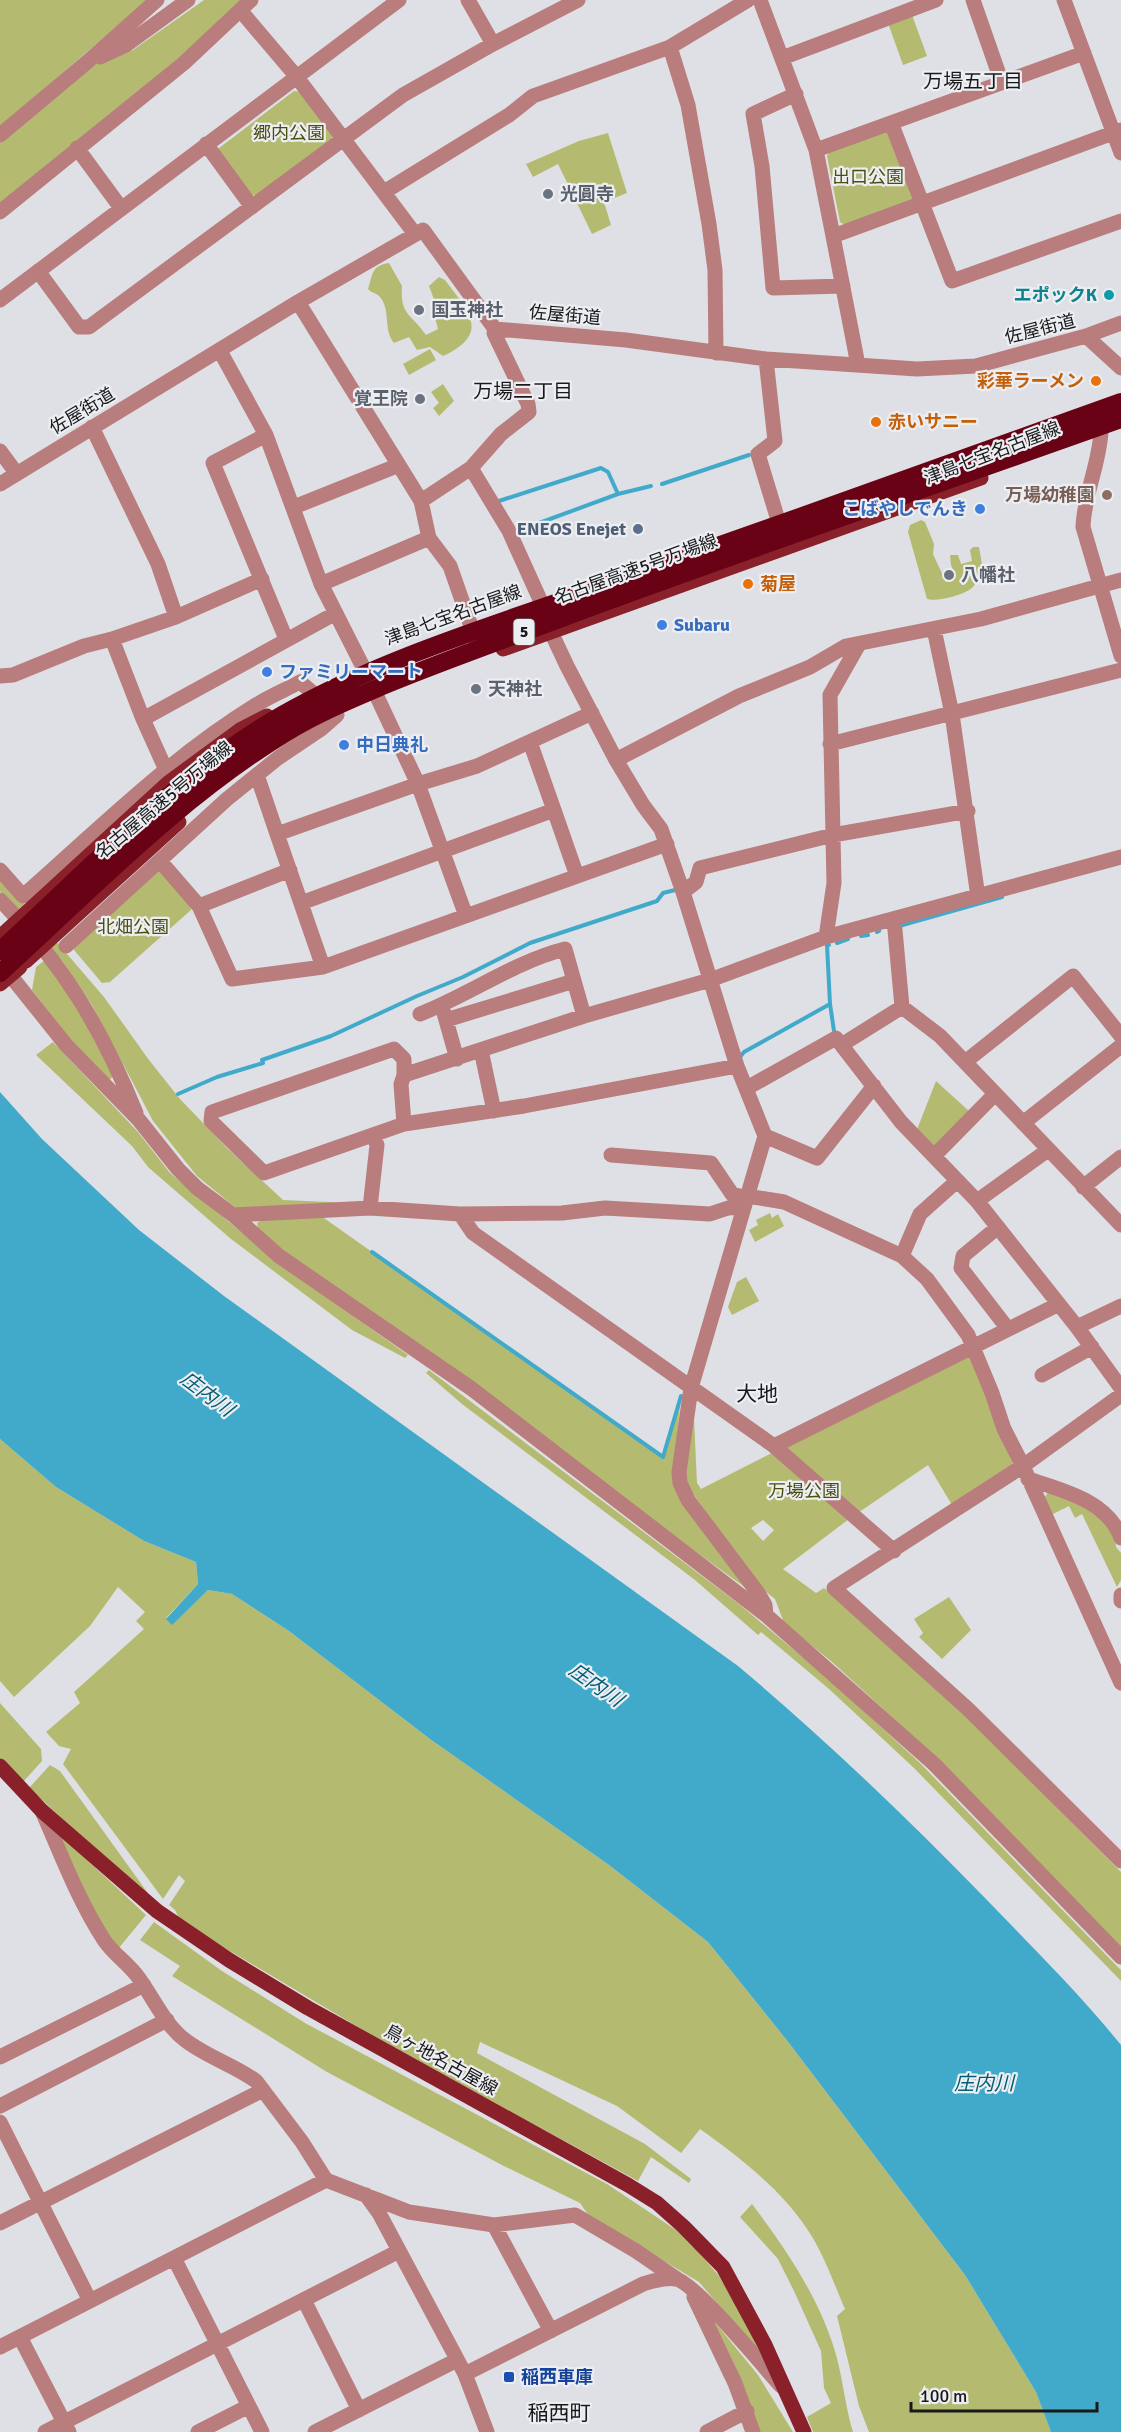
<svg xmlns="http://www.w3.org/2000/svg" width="1121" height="2432" font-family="Signika,'Noto Sans JP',sans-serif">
  <rect width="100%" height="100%" fill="#dfe0e5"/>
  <!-- green -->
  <path fill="#b4bb71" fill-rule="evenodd" d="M0,0H147L0,127Z
    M204,0H242L185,53L0,203V140L91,64L133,50Z
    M912,15L927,56L903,65L888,23Z
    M294,91L301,92L333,133L332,140L257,195H250L219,151V148Z
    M884,131L891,135L913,196L912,202L845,225L840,222L827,156L829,152Z
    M608,133L627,193L604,202L611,225L592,234L558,164L533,177L526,164L579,141Z
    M389,263L402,286C400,316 411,313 426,335L438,329L433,311L436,305L429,286L439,277L445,280C468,311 492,333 443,356L430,347L417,350L409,337L394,343C383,330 391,310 380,297C377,293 371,293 368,289C373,274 371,266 389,263Z
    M430,349L436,360L409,375L403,364Z
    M443,384L454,401L439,416L433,408L439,403L431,392Z
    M921,520L925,522L934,544L933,554L946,582L956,577L951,565L950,555H958L961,564L972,561L970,550L973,547H979L983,570C980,576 977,583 973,587C965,595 937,602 927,599L908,532L910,525Z
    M157,870H163L192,903L191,910L110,982L102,983L74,950V944Z
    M0,876L104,997L149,1060L180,1099L227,1148L283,1200L352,1203L236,1208L197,1176L153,1121L92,1005L63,962L28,920L0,891Z
    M45,960L79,1011L113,1075L111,1079L106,1080L73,1043L32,990L36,967Z
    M53,1042L138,1132L170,1173L277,1262L408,1355L405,1358L352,1330L231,1239L148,1167L132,1146L36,1055Z
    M936,1081L970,1112L936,1148L916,1132Z
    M770,1213L772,1218L778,1214L784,1226L755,1242L749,1230L758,1225L756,1220Z
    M321,1216L663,1457L681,1396L673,1477L750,1591L279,1249L258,1230L257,1223L264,1219Z
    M746,1277L759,1301L732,1315L728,1307L737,1282Z
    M963,1356L971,1358L1014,1462L1009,1468L952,1505L928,1465L849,1519L783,1569L816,1593L824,1588L964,1714L1121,1872V1947L939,1760L832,1662L784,1623L775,1599L758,1586L687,1485L685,1465L694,1419L697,1483L701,1489ZM763,1520L774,1530L763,1541L751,1528Z
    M429,1370L739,1604L832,1682L920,1763L1112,1961L1121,1970V1981L913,1767L829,1689L761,1632L758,1635L695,1580L462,1404L426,1373Z
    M0,1439L56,1487L144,1541L196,1562L198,1584L166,1618L172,1624L208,1590L232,1594L289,1631L430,1739L609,1865L708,1942L789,2043L965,2275L1036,2392L1051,2432H869L859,2406L837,2316L845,2309C833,2282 823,2251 805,2226C779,2188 738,2156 700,2129L681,2153L617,2106L480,2042L477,2053L645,2144L691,2179L689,2183L651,2157L638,2181L390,2046L181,1922L175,1910L169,1905L185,1881L179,1875L163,1899L63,1764L71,1749L59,1746L46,1732L80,1703L74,1692L144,1629L136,1621L145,1612L118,1587L90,1626L14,1697L0,1681Z
    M1049,1491L1083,1506L1111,1527L1115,1533L1116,1547L1121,1553V1580L1117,1587L1082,1514L1075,1518L1069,1506L1049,1516L1042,1501Z
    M949,1597L971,1630L942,1659L919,1637L923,1633L914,1619Z
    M0,1703L41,1749L42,1761L23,1782L0,1758Z
    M50,1765L60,1771L150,1896L121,1873L29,1788Z
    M56,1831L146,1915L118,1949L92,1909Z
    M154,1922L222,1971L305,2023L607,2184L685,2236L719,2276L748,2324L765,2359L699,2282L589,2216L580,2203L502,2165L327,2072L172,1976L180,1966L140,1940Z
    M752,2204C786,2249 818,2296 835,2351C843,2378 845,2406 853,2432H813L807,2417L831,2403L824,2388L821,2351L794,2291L778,2259L740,2217Z
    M709,2315L758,2375L793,2432H759C748,2391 730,2352 709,2315Z"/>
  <!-- water -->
  <path fill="#41aaca" d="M0,1092L42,1139L139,1230L224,1296L738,1666C825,1739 906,1817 985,1898C1031,1946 1079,1993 1121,2045V2432H1051L1036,2392L965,2275L789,2043L708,1942L609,1865L430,1739L289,1631L232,1594L208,1590L172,1625L166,1619L198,1584L196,1562L144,1541L56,1487L0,1439Z"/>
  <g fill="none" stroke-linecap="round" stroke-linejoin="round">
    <!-- stream -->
    <path stroke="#41aaca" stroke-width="4" d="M662,484L749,455
      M499,501L601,468L608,472L618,494
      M520,530L618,494L651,486
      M899,926L1002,897
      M877,932L879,931
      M861,936L868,935
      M837,943L848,939
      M829,945H827L830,1004L834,1031
      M740,1057L744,1052L830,1004
      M178,1094L217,1077L263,1063L262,1060L331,1036L417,996L463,977L530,943L657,901L663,893L675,890
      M372,1252L663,1457L681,1396"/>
    <!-- minor -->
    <path stroke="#b87d7c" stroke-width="15" d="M468,0L493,44
      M760,0L816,150L833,236L1121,130
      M973,0L1002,83
      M1064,0L1121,153
      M240,10L296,76L415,234
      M670,47L688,105L709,224L715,270L716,353
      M100,57L126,45L188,0
      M782,58L936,0
      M796,94L753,114L762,166L773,288L843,286
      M892,125L952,281L1121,221
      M0,135L86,63L157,0
      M206,144L252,207
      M77,148L121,208
      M816,150L1084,53
      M384,192L509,115L533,96L670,47L748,0
      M0,212L184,63L251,0
      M833,236L858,365
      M38,271L79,327H89L403,95L493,44L578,0
      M0,300L399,0
      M298,302L421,501L429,538L450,566L472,629
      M1086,336L1121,323
      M220,351L266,435L321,584L364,669L418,784L466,916
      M766,359L775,441L758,454L778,520
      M92,427L158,564L176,617
      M1101,432C1099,465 1084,495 1083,527L1121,656
      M266,435L213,463L286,639
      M0,451L17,474
      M471,468L509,531L542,604
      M0,484L298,302L423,230L495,329L626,340L766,359L917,369L976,366L1086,336L1121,368
      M421,501L471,468L501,434L529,412L528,404L494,333L495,329
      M294,507L399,465
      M321,584L429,538
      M934,629L952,714L978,897
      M551,632L567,666L616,760L643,805L661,829L683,892L737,1066L765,1136L691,1388L679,1472L680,1483L688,1500L758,1593L765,1605L766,1615
      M112,639L143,719L336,613
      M0,676L13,675L84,646L112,639L176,617L262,579
      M143,719L166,770
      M530,742L554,810
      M830,744L1121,670
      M616,760L739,696L810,667L846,646L981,619L1121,580
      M257,775L277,834
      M160,861L199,906L232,979L323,967L667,844
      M0,870L23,896C98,830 170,758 256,705C270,696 285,690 300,682L313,693
      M683,892L696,882L700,868L833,835L968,811
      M0,900C63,963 103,1031 136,1113
      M301,903L554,810L577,876
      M199,906L290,870
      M826,937L834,883L830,695L859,644
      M66,946L227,799L278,758L321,729L337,715
      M323,967L277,834L418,784L477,766L592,713
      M10,975L66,1045L139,1120L178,1169L197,1188L233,1215L279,1256L472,1389L766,1615L934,1764L1121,1957
      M902,1007L940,1036L1121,1225
      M444,1013L457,1059
      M420,1014C469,995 514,962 565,949L584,1016
      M446,1020L574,981
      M843,1044L902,1007L894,919
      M481,1050L494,1111
      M965,1062L1073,976L1121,1036
      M404,1075V1059L394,1049L212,1112L211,1121L264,1173L404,1124L524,1106L737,1066
      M747,1088L836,1038L901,1122L977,1201L1077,1327L1121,1388
      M1023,1123L1121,1046
      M404,1124L401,1084L404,1075L584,1016L710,980L826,937L1121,857
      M765,1136L817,1158L874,1086
      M611,1155L711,1163L732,1194L746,1198
      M934,1156L995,1094
      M1083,1187L1121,1157
      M747,1196L784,1202L902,1256L927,1279L968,1335L992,1393L1004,1429L1023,1466L1121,1683
      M977,1201L1048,1150
      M370,1208L377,1145L373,1135
      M460,1214L473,1233L774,1446L894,1551
      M233,1215L370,1208L460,1214L562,1213L605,1208L710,1214L728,1208L742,1207
      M998,1227L963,1256L961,1268L1008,1329
      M902,1256L920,1214L957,1181
      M1077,1327L1121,1306
      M1042,1375L1092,1347
      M1121,1395L1023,1466L834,1588L969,1710L1121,1861
      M774,1446L1059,1304
      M1028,1479C1062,1490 1108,1501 1121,1538
      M1121,1595V1601
      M42,1811C61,1854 78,1900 104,1940C113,1954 128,1963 138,1977C153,1997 164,2024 185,2040C207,2057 234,2065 256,2081L302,2142L326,2180L409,2212L494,2225L575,2215L636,2251L677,2279
      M0,2057L144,1985
      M0,2106L167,2020
      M0,2122L90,2301
      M366,2195L379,2213L465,2374L487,2432
      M0,2223L263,2090
      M494,2225L551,2331
      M174,2258L262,2432
      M694,2297L735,2383L753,2432
      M304,2300L359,2410
      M20,2337L69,2432
      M0,2347L326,2180
      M465,2374L643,2284C653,2281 665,2277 676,2279C695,2283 764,2367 781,2386
      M45,2432L399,2251
      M198,2432L249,2406
      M315,2432L457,2360
      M707,2432L747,2411"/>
    <!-- major -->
    <path stroke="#89202a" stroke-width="15" d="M503,649L981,478
      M0,984L20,967
      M0,1766L42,1811L157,1911L229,1960L308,2008L628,2185L657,2203L684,2227L723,2267L765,2345L804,2432"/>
    <!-- major-bridge -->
    <path stroke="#89202a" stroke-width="15" d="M2,935L168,783L240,730L267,716
      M26,961L179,822"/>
    <!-- highway-bridge -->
    <path stroke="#6a0216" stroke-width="18" d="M0,951C90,868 176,776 282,715C387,655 511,620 624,579C790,521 956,461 1121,402
      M0,973C92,889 180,797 287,732C318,713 352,699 385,685C448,659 512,637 575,613C756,546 939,484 1121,419"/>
  </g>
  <!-- markers -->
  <g fill="#6b7280" stroke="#eceef2" stroke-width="2">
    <circle cx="548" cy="194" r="6"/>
    <circle cx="419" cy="310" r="6"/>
    <circle cx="420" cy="399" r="6"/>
    <circle cx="949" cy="575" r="6"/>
    <circle cx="476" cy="689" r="6"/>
  </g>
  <circle fill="#0f9aa8" stroke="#eceef2" stroke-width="2" cx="1109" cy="295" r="6"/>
  <g fill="#e8710a" stroke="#eceef2" stroke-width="2">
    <circle cx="1096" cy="381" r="6"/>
    <circle cx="876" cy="422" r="6"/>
    <circle cx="748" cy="584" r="6"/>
  </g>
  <circle fill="#8d6e63" stroke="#eceef2" stroke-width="2" cx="1107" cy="495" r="6"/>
  <g fill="#3f7fe0" stroke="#eceef2" stroke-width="2">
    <circle cx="980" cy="509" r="6"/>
    <circle cx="662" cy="625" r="6"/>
    <circle cx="267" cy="672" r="6"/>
    <circle cx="344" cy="745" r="6"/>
  </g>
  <circle fill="#5c6f8a" stroke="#eceef2" stroke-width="2" cx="638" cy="529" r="6"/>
  <rect fill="#1a4fb4" stroke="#eceef2" stroke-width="2" x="503" y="2371" width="12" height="12" rx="3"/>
  <g text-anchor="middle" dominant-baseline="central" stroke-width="4.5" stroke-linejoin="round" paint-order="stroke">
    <!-- shield labels -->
    <rect fill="#eceef2" stroke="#58595c" stroke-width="1.5" x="513.5" y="619" width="21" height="26" rx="4.5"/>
    <g font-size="16" font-weight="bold" fill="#19191b">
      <text x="524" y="632">5</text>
    </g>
    <!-- park labels -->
    <g font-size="18" fill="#4a4e11" stroke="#eceef2">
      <text x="289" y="133">郷内公園</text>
      <text x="868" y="177">出口公園</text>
      <text x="133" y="927">北畑公園</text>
      <text x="804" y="1491">万場公園</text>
    </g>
    <!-- worship labels -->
    <g font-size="18" font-weight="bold" fill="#5b616d" stroke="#eceef2" text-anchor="start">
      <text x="560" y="194">光圓寺</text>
      <text x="431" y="310">国玉神社</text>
      <text x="408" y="399" text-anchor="end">覚王院</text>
      <text x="961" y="575">八幡社</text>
      <text x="488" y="689">天神社</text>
    </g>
    <!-- culture labels -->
    <g font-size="18" font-weight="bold" fill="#0d838f" stroke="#eceef2" text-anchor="end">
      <text x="1097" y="295">エポックK</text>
    </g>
    <!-- street labels -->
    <g font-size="18" fill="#19191b" stroke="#eceef2">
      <text transform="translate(565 315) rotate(5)">佐屋街道</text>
      <text transform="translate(1040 329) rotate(-14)">佐屋街道</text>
      <text transform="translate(82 411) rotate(-31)">佐屋街道</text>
      <text transform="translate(992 453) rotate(-21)">津島七宝名古屋線</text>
      <text transform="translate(636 569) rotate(-20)">名古屋高速5号万場線</text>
      <text transform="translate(453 615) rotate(-20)">津島七宝名古屋線</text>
      <text transform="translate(164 800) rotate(-40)">名古屋高速5号万場線</text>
      <text transform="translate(441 2060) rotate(29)">鳥ヶ地名古屋線</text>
    </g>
    <!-- food labels -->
    <g font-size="18" font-weight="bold" fill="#c56008" stroke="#eceef2" text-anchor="start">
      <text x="1084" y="381" text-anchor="end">彩華ラーメン</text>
      <text x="888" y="422">赤いサニー</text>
      <text x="760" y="584">菊屋</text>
    </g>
    <!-- education labels -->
    <g font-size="18" font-weight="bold" fill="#785e54" stroke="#eceef2" text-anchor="end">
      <text x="1095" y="495">万場幼稚園</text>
    </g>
    <!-- shop labels -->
    <g font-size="18" font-weight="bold" fill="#366cbe" stroke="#eceef2" text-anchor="start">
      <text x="968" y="509" text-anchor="end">こばやしでんき</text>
      <text x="674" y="625">Subaru</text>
      <text x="279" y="672">ファミリーマート</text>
      <text x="356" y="745">中日典礼</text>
    </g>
    <!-- service labels -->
    <g font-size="18" font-weight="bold" fill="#4e5e75" stroke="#eceef2" text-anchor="end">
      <text x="626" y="529">ENEOS Enejet</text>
    </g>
    <!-- transit labels -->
    <g font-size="18" font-weight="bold" fill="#164399" stroke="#eceef2" text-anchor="start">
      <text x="521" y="2377">稲西車庫</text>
    </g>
    <!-- neighbourhood labels -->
    <g font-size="20" fill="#19191b" stroke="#eceef2">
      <text x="973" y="81">万場五丁目</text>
      <text x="523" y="391">万場二丁目</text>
    </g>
    <!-- water labels -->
    <g font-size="20" font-style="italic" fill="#035e74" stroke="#eceef2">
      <text transform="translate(207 1394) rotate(37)">庄内川</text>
      <text transform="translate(596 1685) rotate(35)">庄内川</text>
      <text x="984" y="2083">庄内川</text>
    </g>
    <!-- quarter labels -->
    <g font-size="21" fill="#19191b" stroke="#eceef2">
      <text x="757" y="1394">大地</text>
      <text x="559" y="2413">稲西町</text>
    </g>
  </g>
  <!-- scale -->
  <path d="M911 2402v9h186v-9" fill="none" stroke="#19191b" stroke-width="3"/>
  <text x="920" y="2402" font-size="18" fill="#19191b" stroke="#eceef2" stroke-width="4.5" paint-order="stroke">100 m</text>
</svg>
